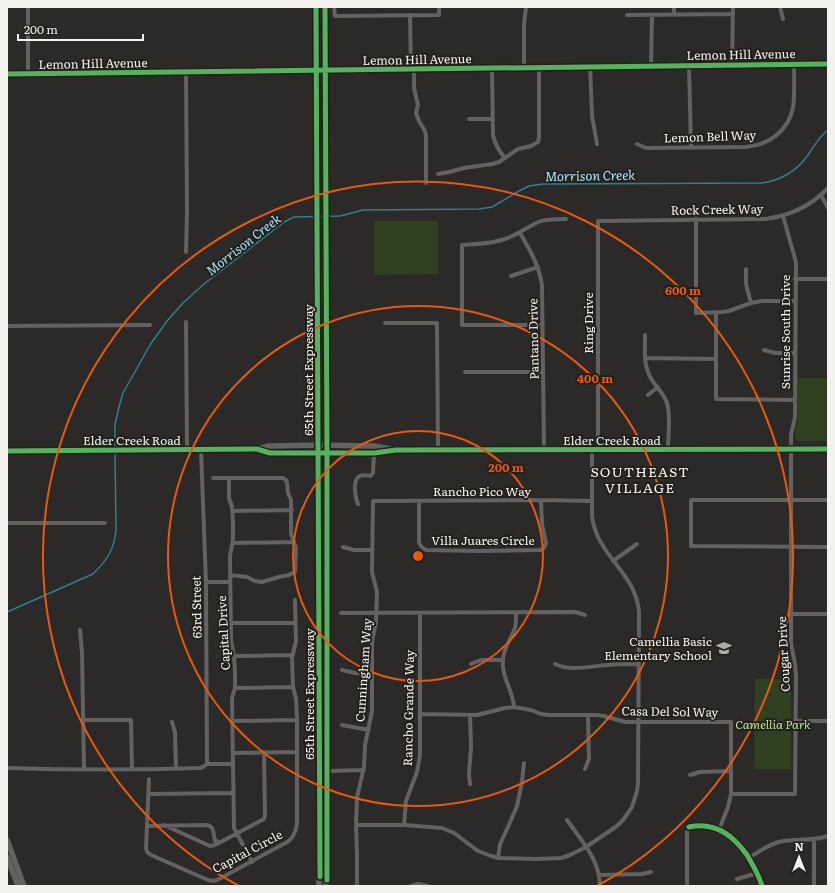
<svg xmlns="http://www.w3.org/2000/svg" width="835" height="893" font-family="Literata,serif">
  <rect width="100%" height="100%" fill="#2c2a28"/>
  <!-- green -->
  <path fill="#2f4121" d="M374,221H438V274L374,275Z
    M797,378H828V441H798L796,440L795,432L798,416Z
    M755,679H791V769H754Z"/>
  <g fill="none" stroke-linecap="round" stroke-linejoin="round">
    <!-- stream -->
    <path stroke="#327d90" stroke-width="1.5" d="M115,448V424L119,407L123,393L150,345L167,321L183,303L204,284L284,222L294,217L340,216L363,210L479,209L492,207L519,191L529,186L543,184L761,183C780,181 797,171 808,155C815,145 818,138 828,130
      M7,612L93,574C107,560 114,550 116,530L115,452"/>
    <!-- minor -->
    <path stroke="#636262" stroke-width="4" d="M28,7V73
      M334,7L335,16L439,15V7
      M674,7V15
      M780,7L783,19
      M410,15L411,69
      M627,15L733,14
      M732,64L733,7
      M651,65L652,15
      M689,65L691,148
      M590,66L592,116L597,144
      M524,67V24L526,7
      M492,68L493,135C495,145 499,151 505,158
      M414,69V88L418,105L416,113L419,121L425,131L426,136V183
      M7,74L828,64
      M469,119H492
      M637,144L646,148L746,147C769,145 788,131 793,108C795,94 794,78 794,64
      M438,174L449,172L464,168L492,164L499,162L518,149L531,146L538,142L539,137V67
      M821,195L828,208
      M696,219V313L722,312L729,311L751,303L762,301H795
      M520,233C530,250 539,265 542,285L544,450
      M186,252L187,212L186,71
      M746,269V284L751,303
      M511,276L538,267
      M795,279H828
      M716,313V399L795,400
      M186,322L187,450
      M385,323H437L438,450
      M543,325H462V245C476,244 491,244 505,239C518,235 528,226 541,221C549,219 558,219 566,219
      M7,326L150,325
      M645,335C645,350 643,367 652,380C657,388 664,394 667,403C671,416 668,436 668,449
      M764,350L775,353H795
      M645,358L716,359
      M465,372H543
      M648,395L658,387
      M201,450L206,582L207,764
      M598,450V221L765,219C790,216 810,207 828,188
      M213,478H283L286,480L287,483L288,493L291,500V534L296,548L295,572L289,575L279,577L262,582L255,581L247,577L230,575
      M229,478V498L232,507L233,521V540L230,556L231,640L234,656L235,672V688L232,698L234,828L252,862
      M828,500H691V546L828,547
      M419,501V542C420,546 422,548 426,550L480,551L540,550L544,548L546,543L542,524L541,500
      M358,504C355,497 352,479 360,476C363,474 367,476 370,476L373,473L374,453
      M232,511L292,510
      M7,523H105
      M232,543L294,542
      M343,547L354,550H372
      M613,561L637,544
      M206,582H230
      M341,613L575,612L585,615
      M791,614H828
      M231,623H295
      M80,630L82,653L84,769
      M234,656L293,655
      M471,664L481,660H503
      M555,664C571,672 591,666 607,665C618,664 628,664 639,664
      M342,670L355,673L372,674
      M235,688L293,687
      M514,707C513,690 501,677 503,659C504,647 511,639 515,628C516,623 516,617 516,612
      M420,714L477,715L505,708L514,707L531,710L541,714L549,715H597L604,716L625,722H731V794L728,807L719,830
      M470,715L471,747L469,774L470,784
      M83,720H131L132,769
      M232,721L297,720
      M796,721H828
      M172,722L175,732L176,769
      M342,725L369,730
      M233,753L297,752
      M207,764H233
      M7,768C71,770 136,770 200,768L203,767L207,764
      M585,769L589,759L588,715
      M327,771L364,770
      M690,775L700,772L731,771
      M149,779L146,848L147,852L151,855L208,880L214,881L221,878L289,841C294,836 296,831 297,824V720L296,699L293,687L292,658L296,641L295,600
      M148,794L233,793
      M731,794H795L796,675L795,664L791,643V435L795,417L796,263L794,255L783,216
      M567,820C581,840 600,860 600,886
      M164,825L210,846L215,845L264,819L265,815L264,752
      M356,825H404L442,828L454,833L478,851L491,856L498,858L536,859L561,858L570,855L586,847L617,826L623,820L632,807L637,791L638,783L639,612C636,579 611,564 598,537C595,530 593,524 592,516V450
      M404,825L406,801L417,772L420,755V613
      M147,826L207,825C215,827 213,834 215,841L219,842
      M498,858L500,844L508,827L517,806L522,782L524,763
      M749,858C758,852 767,845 779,842C795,838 810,842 828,836
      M599,875L642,874L651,872
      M737,879L758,873
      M357,886V855L356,825L357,797L364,767L365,745L372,711V642L376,622L377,592L372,572L373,501L541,500L592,501
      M411,886L418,884L428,886
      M687,886V831L689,827C715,821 733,835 747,855C753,865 759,875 762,886
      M814,886V840"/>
    <!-- major -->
    <path stroke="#646261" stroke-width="5.5" d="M316,7L319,465V886
      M325,7L327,771L326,886
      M257,449L270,453H374L396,450L828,449
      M7,451L257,449L269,446L318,445L374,446L390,449
      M7,840L24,886
      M7,857L18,886"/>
    <defs>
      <path id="cycleway" d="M316,7L320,877
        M325,7L327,453V880
        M7,74L828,64
        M7,451L257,449L270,453H374L396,450L828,449
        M689,827C715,821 733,835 747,855C753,865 759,875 762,886"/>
    </defs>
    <!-- cycleway casing -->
    <use href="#cycleway" stroke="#24211c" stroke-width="8"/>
    <!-- cycleway -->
    <use href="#cycleway" stroke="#56b35d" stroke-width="5"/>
  </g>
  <!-- distance rings -->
  <g fill="none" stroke="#e8590c" stroke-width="2">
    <circle cx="418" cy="556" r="125"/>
    <circle cx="418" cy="556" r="250"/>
    <path d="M239 886A375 375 0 1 1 597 886"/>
  </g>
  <!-- icons -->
  <defs>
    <symbol id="school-bare" viewBox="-9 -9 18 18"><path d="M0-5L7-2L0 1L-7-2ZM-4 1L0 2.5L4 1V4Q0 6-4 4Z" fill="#aeaca9" stroke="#24211c" stroke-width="2.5" paint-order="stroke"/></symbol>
  </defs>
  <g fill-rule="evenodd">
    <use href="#school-bare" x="713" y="637" width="22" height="22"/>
  </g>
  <g text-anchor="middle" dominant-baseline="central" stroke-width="4" stroke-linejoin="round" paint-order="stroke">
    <!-- street labels -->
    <g font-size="12" fill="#f4f2ee" stroke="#24211c">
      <text transform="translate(741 54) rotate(-1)">Lemon Hill Avenue</text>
      <text transform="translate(417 59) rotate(-1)">Lemon Hill Avenue</text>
      <text transform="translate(93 63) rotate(-1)">Lemon Hill Avenue</text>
      <text transform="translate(710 136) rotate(-2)">Lemon Bell Way</text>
      <text transform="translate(717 209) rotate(-1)">Rock Creek Way</text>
      <text transform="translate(588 323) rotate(-90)">Ring Drive</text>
      <text transform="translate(785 332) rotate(-90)">Sunrise South Drive</text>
      <text transform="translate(533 339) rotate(-91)">Pantano Drive</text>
      <text transform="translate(308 370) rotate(-90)">65th Street Expressway</text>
      <text x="132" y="440">Elder Creek Road</text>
      <text x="612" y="440">Elder Creek Road</text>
      <text x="482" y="491">Rancho Pico Way</text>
      <text x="483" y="540">Villa Juares Circle</text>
      <text transform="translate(196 607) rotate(-91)">63rd Street</text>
      <text transform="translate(223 633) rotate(-93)">Capital Drive</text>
      <text transform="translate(783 654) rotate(-93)">Cougar Drive</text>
      <text transform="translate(363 670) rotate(-86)">Cunningham Way</text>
      <text transform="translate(309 694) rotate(-90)">65th Street Expressway</text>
      <text transform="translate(408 708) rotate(-89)">Rancho Grande Way</text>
      <text transform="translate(670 711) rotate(1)">Casa Del Sol Way</text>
      <text transform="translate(247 851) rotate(-28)">Capital Circle</text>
    </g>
    <!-- poi labels -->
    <g font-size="12" fill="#f4f2ee" stroke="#24211c" text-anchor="end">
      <text x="712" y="641">Camellia Basic<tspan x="712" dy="14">Elementary School</tspan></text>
    </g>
    <!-- park labels -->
    <g font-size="12" font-style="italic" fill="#b7e698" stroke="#24211c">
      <text x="773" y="724">Camellia Park</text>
    </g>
    <!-- water labels -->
    <g font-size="13" font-style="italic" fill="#a9e8fb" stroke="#24211c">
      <text transform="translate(590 175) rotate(-1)">Morrison Creek</text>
      <text transform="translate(243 244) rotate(-38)">Morrison Creek</text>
    </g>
    <!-- quarter labels -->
    <g font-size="14" letter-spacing="1" fill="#f4f2ee" stroke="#24211c">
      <text x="640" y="471">SOUTHEAST<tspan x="640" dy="16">VILLAGE</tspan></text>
    </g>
  </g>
  <circle cx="418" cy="556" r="6" fill="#e8590c" stroke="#24211c" stroke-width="2"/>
  <g font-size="12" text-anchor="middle" font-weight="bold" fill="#e8590c" stroke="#24211c" stroke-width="4" stroke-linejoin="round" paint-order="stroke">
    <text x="683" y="295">600 m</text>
    <text x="595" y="383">400 m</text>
    <text x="506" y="472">200 m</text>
  </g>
  <!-- border -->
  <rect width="835" height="893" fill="none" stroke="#f4f2ee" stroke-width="16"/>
  <!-- north arrow -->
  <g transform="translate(799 857)" stroke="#24211c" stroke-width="3" paint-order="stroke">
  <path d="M0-3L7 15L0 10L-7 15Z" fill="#f4f2ee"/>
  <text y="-6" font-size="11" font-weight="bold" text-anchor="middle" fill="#f4f2ee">N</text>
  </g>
  <!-- scale -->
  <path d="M18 34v6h125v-6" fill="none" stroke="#f4f2ee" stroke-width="2"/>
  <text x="24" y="34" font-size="12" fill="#f4f2ee" stroke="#24211c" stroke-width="3" paint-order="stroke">200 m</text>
</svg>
